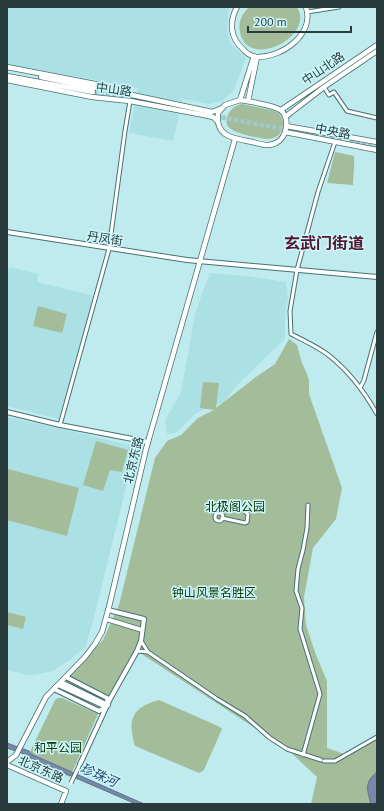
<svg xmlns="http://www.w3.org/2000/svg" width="384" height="811" font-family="'PT Sans','Noto Sans SC',sans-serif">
  <rect width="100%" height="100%" fill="#bfebee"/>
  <!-- built -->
  <path fill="#abe1e4" d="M7,7H229L227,29L230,43L246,58L234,90L222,101L210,104L183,99L173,141L129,133L138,88L39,70L7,66Z
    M9,267L38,274L37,282L94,296L59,419L7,406V277Z
    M210,273L247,276L286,282L288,298L285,315V339L240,382L224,402L196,413L176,433L167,434L165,421L181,392L195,314L204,288Z
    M7,417L84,434L136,447L93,621L86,646L71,659L53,671L33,675H27L7,670Z"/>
  <!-- green -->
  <path fill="#a3bd9b" d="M249,7H297C316,37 247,71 240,32C238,22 242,14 249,7Z
    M242,104L276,111C281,115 284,120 283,127C282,132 278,137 273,138C267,140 261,138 255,137C244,134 218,131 229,113C232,108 236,105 242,104Z
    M335,152L354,156C355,166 353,175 353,185L327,183Z
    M38,306L67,314L62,333L33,326Z
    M289,339L297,345L302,363L307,374L309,380V394L342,488L336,519L313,548L304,597L306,625L316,655L327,681V748L347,755L377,735V804H311L317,777L287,749L137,651L108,705L58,685L103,640L119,605L155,458L167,441L181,435L198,418L214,410L200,408L203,382L219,383L216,408L256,377L275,364Z
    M96,441L128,450L122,472L110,470L103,491L83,485Z
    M8,469L79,488L67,536L7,520V474Z
    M7,612L26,617L23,629L7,625Z
    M58,698H62L98,714L70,777L27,758L55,700Z
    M159,700L220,727L222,729L204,770L199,773L135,746C127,720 132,707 159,700Z"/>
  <!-- water -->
  <path fill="#7788ab" stroke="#5f7189" d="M7,743L29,751L31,754L144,804H136L34,760L27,755L7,748Z
    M377,772V804H371C367,789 364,783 377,772Z"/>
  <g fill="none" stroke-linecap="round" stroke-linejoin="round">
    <!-- primary-tunnel -->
    <path stroke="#a1c8ca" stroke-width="4.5" stroke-dasharray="4.5 2" stroke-linecap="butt" d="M94,88L126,95
      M93,92L127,99
      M215,116L377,147"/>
    <defs>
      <path id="street" d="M307,12L339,7
        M324,87L329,95L334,92L347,111L377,118
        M335,142L318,192L297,270L290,311L291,334C303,340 316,346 327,354C348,370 364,391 377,414
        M360,388L364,380L377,332
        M60,425L109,249L125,131L130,101
        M215 517a4 4 0 1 1 8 0a4 4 0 1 1-8 0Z
        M222,518L245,523L247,522L248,514L240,508
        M141,641L148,652L217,699L245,716L270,738L287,749L321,760
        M137,651L148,652
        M303,755L320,694L300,629L302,608L296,591L298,569L303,550L307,528L308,505
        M324,761H335L377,737"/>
      <path id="secondary" d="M7,232L187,260L377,277
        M7,412L60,425L148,442
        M106,619L142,630
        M61,682L108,705L107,698L66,677
        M58,685L106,707
        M54,689L99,711L106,707
        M80,764L110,699L137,651L141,641L144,619L108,610"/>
      <path id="primary" d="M237,7C229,22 230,38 243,49C246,53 251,56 256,57C281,58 315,35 306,7
        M7,67L95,84L132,95L212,112L222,108
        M7,76L93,92
        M41,77L94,88
        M7,80L92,97L130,101L204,115L213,117L217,121
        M240,100C247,101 254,102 261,104C276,107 289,109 286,128C285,134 282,140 276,143C268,147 260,144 252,142C233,138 215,137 218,113L225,105Z
        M240,100L254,56
        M248,101L257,57
        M281,110L377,45
        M285,117L324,87L377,51
        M286,126L377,142
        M285,132L377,150
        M7,762L16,755L46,697L85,657L95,644L102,632L109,607L146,449L235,139
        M7,765L66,791L61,804"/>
    </defs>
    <!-- street casing -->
    <use href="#street" stroke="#477072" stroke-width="5"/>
    <!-- secondary casing -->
    <use href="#secondary" stroke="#477072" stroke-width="6"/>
    <!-- primary casing -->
    <use href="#primary" stroke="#477072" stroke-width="6"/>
    <!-- street -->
    <use href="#street" stroke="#fff" stroke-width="3"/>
    <!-- secondary -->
    <use href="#secondary" stroke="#fff" stroke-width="4"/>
    <!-- primary -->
    <use href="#primary" stroke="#fff" stroke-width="4.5"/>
    <defs>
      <path id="street-bridge" d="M71,783L80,764"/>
    </defs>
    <!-- street-bridge casing -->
    <use href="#street-bridge" stroke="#477072" stroke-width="5" stroke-linecap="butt"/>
    <!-- street-bridge -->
    <use href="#street-bridge" stroke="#fff" stroke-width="3"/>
  </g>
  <g text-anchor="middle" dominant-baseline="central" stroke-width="3" stroke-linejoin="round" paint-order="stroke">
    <!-- street labels -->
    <g font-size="12" fill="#283a3b" stroke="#ccf8fb">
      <text transform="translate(323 68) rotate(-34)">中山北路</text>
      <text transform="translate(114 89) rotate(8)">中山路</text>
      <text transform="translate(333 131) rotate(11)">中央路</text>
      <text transform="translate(105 238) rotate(9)">丹凤街</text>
      <text transform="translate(133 460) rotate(-76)">北京东路</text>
      <text transform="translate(41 769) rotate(24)">北京东路</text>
    </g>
    <!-- park labels -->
    <g font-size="12" fill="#113402" stroke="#ccf8fb">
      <text x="235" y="506">北极阁公园</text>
      <text x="214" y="592">钟山风景名胜区</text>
      <text x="58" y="747">和平公园</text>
    </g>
    <!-- water labels -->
    <g font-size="13" font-style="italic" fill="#2b4171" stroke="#ccf8fb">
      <text transform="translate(99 775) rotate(24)">珍珠河</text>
    </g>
    <!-- district labels -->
    <g font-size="16" font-weight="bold" fill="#571531" stroke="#ccf8fb">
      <text x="324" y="243">玄武门街道</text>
    </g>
  </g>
  <!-- border -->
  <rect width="384" height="811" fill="none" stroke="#283a3b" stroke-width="16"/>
  <!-- scale -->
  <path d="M248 26v6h103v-6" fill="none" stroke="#283a3b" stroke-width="2"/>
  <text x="254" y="26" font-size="12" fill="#283a3b" stroke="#ccf8fb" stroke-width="3" paint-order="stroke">200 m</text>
</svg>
